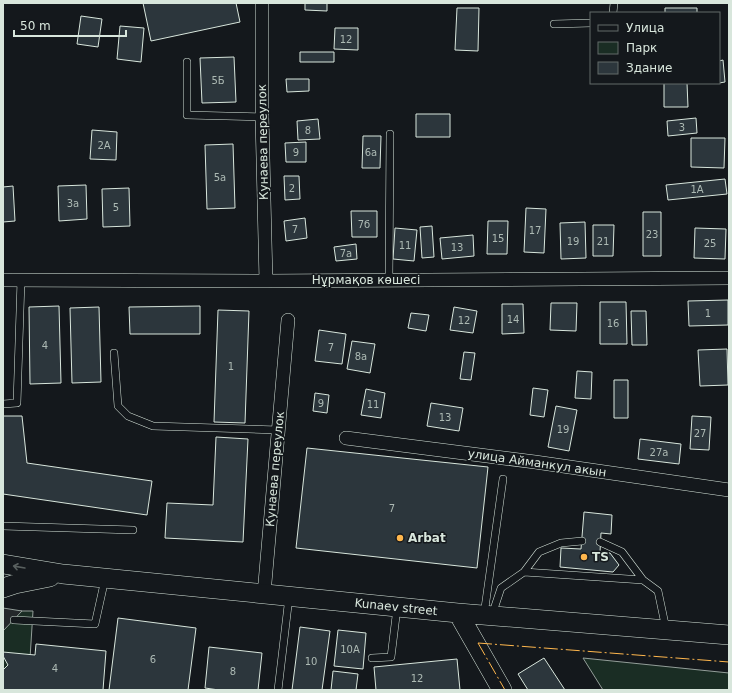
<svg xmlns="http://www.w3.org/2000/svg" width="732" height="693" font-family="'DejaVu Sans',sans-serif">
  <rect width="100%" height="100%" fill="#14181c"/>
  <!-- green -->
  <path fill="#1a2d24" stroke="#939e99" d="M3,611H33L28,690H3Z
    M583,658L729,673V690H603Z"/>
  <!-- parking -->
  <path fill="#24282b" stroke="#939e99" d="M3,608L22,611L3,631Z"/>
  <!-- building -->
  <path fill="#2c363c" stroke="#d8e6dc" d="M143,3H236L240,22L151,41Z
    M305,3H327V11L305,10Z
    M457,8H479L478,51L455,50Z
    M665,8H697V13H665Z
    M81,16L102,19L98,47L77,44Z
    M120,26L144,28L141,62L117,59Z
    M335,28H358V50L334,49Z
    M300,52H334V62H300Z
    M234,57L236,102L202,103L200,58Z
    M723,60L725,82L719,83V61Z
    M286,79H309V91L287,92Z
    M664,83H687L688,107H664Z
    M416,114H450V137H416Z
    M696,118L697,133L668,136L667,121Z
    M318,119L320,139L298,140L297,121Z
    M92,130L117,132L116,160L90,159Z
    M363,136H381L380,168H362Z
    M691,138H725L724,168L691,167Z
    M306,142V162H286L285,143Z
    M233,144L235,208L207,209L205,145Z
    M284,176H299L300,199L285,200Z
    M725,179L727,194L668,200L666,185Z
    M86,185L87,219L59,221L58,186Z
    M13,186L15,221L3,222V187Z
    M129,188L130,226L103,227L102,189Z
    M526,208L546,209L544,253L524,252Z
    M351,211H377V237H352Z
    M643,212H661V256H643Z
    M305,218L307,238L286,241L284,221Z
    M488,221H508L507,254H487Z
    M585,222L586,258L561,259L560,223Z
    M593,225H614L613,256H593Z
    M432,226L434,257L422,258L420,227Z
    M395,228L417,230L414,261L393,259Z
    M695,228L726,229L725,259L694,258Z
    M473,235L474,256L442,259L440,238Z
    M356,244L357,259L336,261L334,247Z
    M728,300V325L689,326L688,301Z
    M600,302H626L627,344H600Z
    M551,303H577L576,331L550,330Z
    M502,304H523L524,333L502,334Z
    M59,306L61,383L30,384L29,307Z
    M200,306V334H130L129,307Z
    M99,307L101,382L72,383L70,308Z
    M454,307L477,311L473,333L450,330Z
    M218,310L249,311L245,423L214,422Z
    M631,311H646L647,345H632Z
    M411,313L429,315L426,331L408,328Z
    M319,330L346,334L342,364L315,361Z
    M352,341L375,344L370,373L347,369Z
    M727,349L728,385L700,386L698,350Z
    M464,352L475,353L471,380L460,379Z
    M577,371L592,372L591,399L575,398Z
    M614,380H628V418H614Z
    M533,388L548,390L544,417L530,415Z
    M366,389L385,393L381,418L361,415Z
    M315,393L329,395L327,413L313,411Z
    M431,403L463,408L459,431L427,426Z
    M556,406L577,410L569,451L548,447Z
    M3,416H22L27,463L152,481L147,515L3,494Z
    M692,416L711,417L709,450L690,449Z
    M216,437L248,439L243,542L165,538L167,503L213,505Z
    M640,439L681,444L679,464L638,459Z
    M307,448L488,467L477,568L296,548Z
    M584,512L612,515L611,534L601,533L600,552L610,553L619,565L613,572L560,567L561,548L581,549Z
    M118,618L196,628L188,690H109Z
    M300,627L330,631L322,690H292Z
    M338,630L366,633L363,669L334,666Z
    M36,644L106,651L103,690H3V670L8,665L3,656V652L35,655Z
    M209,647L262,653L258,690H219L205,688Z
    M544,658L565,690H528L518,674Z
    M457,659L460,690H376L374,667Z
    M333,671L358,674L356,690H331Z"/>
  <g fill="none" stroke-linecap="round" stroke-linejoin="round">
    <defs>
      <path id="lane" d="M613,13L614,3
        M554,24L591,23
        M187,62V115L262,117
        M389,280L390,134
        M114,353L118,406L128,416L153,426L279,430
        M3,404L17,403L21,280
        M3,526L133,530
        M600,542L622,552L643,580
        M524,572L539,552L561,543L582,541
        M484,615L503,479
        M492,615L501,588L524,572L643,580L658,591L666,629
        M14,620L95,624L105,579
        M372,658L391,657L397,608
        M278,690L289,597"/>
      <path id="street" d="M262,3V117L266,281
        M3,280L266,281L729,278
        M346,438L535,462L729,490
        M264,594L288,320"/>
      <path id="secondary" d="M3,564L63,574L458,613L729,635
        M3,588L15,584L50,577
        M458,613L502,690"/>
    </defs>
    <!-- lane casing -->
    <use href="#lane" stroke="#d8e6dc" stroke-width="8"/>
    <!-- street casing -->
    <use href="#street" stroke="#d8e6dc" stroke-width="14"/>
    <!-- secondary casing -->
    <use href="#secondary" stroke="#d8e6dc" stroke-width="20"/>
    <!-- lane -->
    <use href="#lane" stroke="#14181c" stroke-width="7"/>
    <!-- street -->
    <use href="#street" stroke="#14181c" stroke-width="13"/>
    <!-- secondary -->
    <use href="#secondary" stroke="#14181c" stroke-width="19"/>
    <!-- power -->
    <path stroke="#ffb74d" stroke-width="1" stroke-dasharray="14 3 2 3" stroke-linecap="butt" d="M478,643L729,662
      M478,643L505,690"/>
  </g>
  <!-- one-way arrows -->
  <defs><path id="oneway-shaft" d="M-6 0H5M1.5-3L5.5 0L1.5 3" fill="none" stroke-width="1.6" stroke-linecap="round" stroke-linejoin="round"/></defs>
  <use stroke="#59605f" href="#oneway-shaft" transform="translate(19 567) rotate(-170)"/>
  <!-- markers -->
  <g fill="#ffb74d" stroke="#14181c" stroke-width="1.5">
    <circle cx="400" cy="538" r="4"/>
    <circle cx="584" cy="557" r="4"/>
  </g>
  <g text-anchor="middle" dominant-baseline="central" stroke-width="3" stroke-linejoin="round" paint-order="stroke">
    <!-- number labels -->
    <g font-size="10" fill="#adbab4">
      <text x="346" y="39">12</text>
      <text x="218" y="80">5Б</text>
      <text x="682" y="127">3</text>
      <text x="308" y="130">8</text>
      <text x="104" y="145">2А</text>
      <text x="296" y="152">9</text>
      <text x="371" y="152">6а</text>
      <text x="220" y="177">5а</text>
      <text x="292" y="188">2</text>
      <text x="697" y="189">1А</text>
      <text x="73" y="203">3а</text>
      <text x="116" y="207">5</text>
      <text x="364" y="224">7б</text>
      <text x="295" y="229">7</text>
      <text x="535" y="230">17</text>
      <text x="652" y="234">23</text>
      <text x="498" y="238">15</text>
      <text x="573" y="241">19</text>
      <text x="603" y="241">21</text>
      <text x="710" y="243">25</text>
      <text x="405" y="245">11</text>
      <text x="457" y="247">13</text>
      <text x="346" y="253">7а</text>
      <text x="708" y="313">1</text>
      <text x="513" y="319">14</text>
      <text x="464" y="320">12</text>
      <text x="613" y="323">16</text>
      <text x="45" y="345">4</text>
      <text x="331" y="347">7</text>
      <text x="361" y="356">8а</text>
      <text x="231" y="366">1</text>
      <text x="321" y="403">9</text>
      <text x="373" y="404">11</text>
      <text x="445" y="417">13</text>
      <text x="563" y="429">19</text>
      <text x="700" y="433">27</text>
      <text x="659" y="452">27а</text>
      <text x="392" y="508">7</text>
      <text x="350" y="649">10А</text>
      <text x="153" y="659">6</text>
      <text x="311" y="661">10</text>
      <text x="55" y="668">4</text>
      <text x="233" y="671">8</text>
      <text x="417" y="678">12</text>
    </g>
    <!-- street labels -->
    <g font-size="12" fill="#d8e6dc" stroke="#14181c">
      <text transform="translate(263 142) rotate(-91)">Кунаева переулок</text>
      <text x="366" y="280">Нұрмақов көшесі</text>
      <text transform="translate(537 463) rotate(8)">улица Айманкул акын</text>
      <text transform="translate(275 469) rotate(-85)">Кунаева переулок</text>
      <text transform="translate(396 607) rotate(6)">Kunaev street</text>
    </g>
    <!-- poi labels -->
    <g font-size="12" font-weight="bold" fill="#d8e6dc" stroke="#14181c" text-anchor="start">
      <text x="408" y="538">Arbat</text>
      <text x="592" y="557">TS</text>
    </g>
  </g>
  <!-- border -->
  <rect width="732" height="693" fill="none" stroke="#d8e6dc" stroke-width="8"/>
  <!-- legend -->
  <rect x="590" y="12" width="130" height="72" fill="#14181c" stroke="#626a69"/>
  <rect x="598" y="25" width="20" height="6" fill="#14181c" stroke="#626a69"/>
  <text x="626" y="32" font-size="12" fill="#d8e6dc">Улица</text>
  <rect x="598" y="42" width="20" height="12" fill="#1a2d24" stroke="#626a69"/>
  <text x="626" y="52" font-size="12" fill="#d8e6dc">Парк</text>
  <rect x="598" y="62" width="20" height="12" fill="#2c363c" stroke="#626a69"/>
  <text x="626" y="72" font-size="12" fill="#d8e6dc">Здание</text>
  <!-- scale -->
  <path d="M14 30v6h112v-6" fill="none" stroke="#d8e6dc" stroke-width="2"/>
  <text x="20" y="30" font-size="12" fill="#d8e6dc" stroke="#14181c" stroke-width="3" paint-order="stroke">50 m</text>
</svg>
